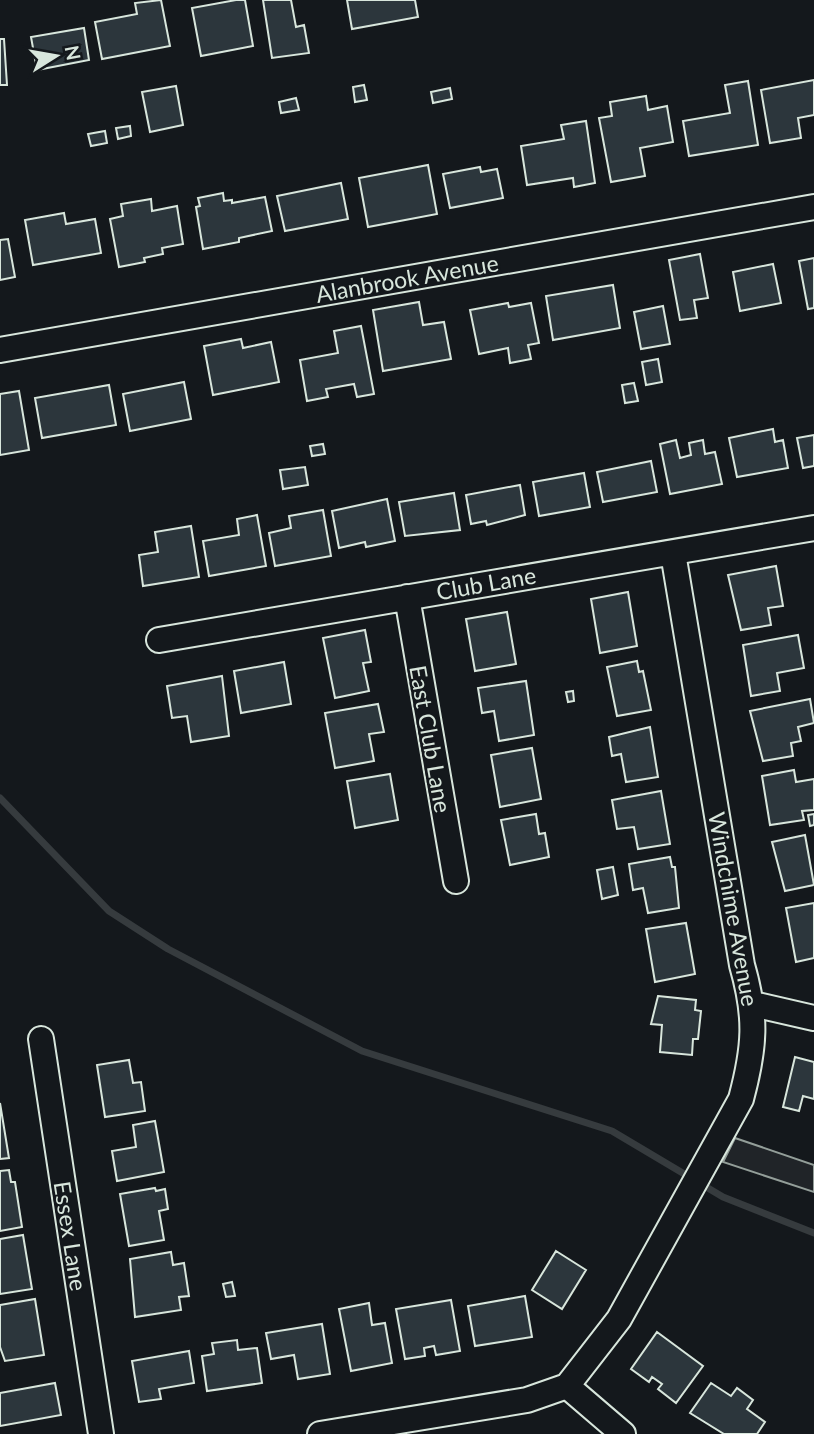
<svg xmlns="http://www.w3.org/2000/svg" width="814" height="1434" font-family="Lato,sans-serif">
  <rect width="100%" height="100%" fill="#14181c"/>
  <!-- green -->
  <path fill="#202428" stroke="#939e99" stroke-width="2" d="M735,1138L814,1165V1192L723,1162Z"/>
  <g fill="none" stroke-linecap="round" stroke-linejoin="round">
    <!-- stream -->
    <path stroke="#363b3e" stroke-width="7" d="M0,798L109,911L168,949L362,1051L612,1131L723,1197L814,1233"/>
  </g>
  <!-- building -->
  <path fill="#2c363c" stroke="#d8e6dc" stroke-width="2" d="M161,0L170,46L102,59L95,22L137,14L135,3Z
    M236,0H245L253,46L201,56L192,8Z
    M263,0H291L296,27L304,25L309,53L272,58Z
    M347,0H415L418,17L352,29Z
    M84,28L89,60L37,70L31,37Z
    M0,39H4L7,85H0Z
    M814,80V115L798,118L801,138L770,143L761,90Z
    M748,81L758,145L689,156L683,121L730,113L725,85Z
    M364,85L367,100L355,102L353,87Z
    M176,86L183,125L150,132L142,92Z
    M450,88L452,99L433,103L431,92Z
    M646,96L648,110L667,106L673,142L640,148L645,176L611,182L599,118L612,116L610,102Z
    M296,98L299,110L281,113L279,102Z
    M586,121L595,183L574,187L573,178L527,185L521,146L564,139L561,125Z
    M130,126L131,136L118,139L116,128Z
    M105,131L107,143L91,146L88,134Z
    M428,165L437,214L368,227L359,178Z
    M480,167L481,172L497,169L503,198L450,208L443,174Z
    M341,183L348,219L285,231L277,196Z
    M223,193L224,201L232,200V203L265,197L272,231L239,238V242L203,249L196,207L200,206L198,198Z
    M151,199L152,211L177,206L183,244L162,248L163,254L144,258L145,262L119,267L110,219L123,216L121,204Z
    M64,213L66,224L95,219L101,253L33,265L25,220Z
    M8,239L15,277L0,280V240Z
    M700,254L708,298L694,300L697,318L680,320L669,260Z
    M814,258V308L808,309L799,261Z
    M773,264L781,303L740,311L733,272Z
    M613,285L620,328L553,340L546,296Z
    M419,302L423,325L444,322L451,359L383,371L373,310Z
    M508,303L509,307L531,303L539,343L528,345L531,359L510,363L508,348L479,354L470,310Z
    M663,306L670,344L641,349L634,312Z
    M361,326L374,394L357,397L354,384L326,389L328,397L307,401L300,360L338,353L334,331Z
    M241,339L243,348L271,342L279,382L213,395L204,346Z
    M658,359L662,382L646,385L642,362Z
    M184,382L191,419L130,431L123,394Z
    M634,383L638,401L625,403L622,385Z
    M109,385L116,425L42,438L35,398Z
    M19,391L29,450L0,455V394Z
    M773,429L775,442L783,440L788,468L737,477L729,438Z
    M814,435V466L803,468L797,438Z
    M676,440L680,458L691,455L689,443L703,440L705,454L715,452L722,484L670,494L660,444Z
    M323,444L325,454L312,456L310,446Z
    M651,461L657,492L603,502L597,472Z
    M305,467L308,485L283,489L280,470Z
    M584,473L590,507L539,516L533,482Z
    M520,485L525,515L487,525L486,521L471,524L466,495Z
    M454,493L460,530L405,536L399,502Z
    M387,499L395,541L366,547L365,542L339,548L332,511Z
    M323,510L331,556L275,566L269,533L291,528L289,516Z
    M257,515L266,566L209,576L203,541L239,535L237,519Z
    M191,526L199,577L143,586L139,555L158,552L155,532Z
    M776,566L783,606L768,608L771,625L741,630L728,575Z
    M628,592L637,646L600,653L591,599Z
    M507,612L516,664L475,671L466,619Z
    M365,630L371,662L363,663L369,691L335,698L323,638Z
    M798,635L804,668L777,673L780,691L751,696L743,645Z
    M637,661L639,672L643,671L651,710L617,716L607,667Z
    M284,662L291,704L241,713L234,671Z
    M222,676L229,736L191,742L187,716L172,718L167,686Z
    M526,681L534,735L499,741L494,711L482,713L478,688Z
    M573,691L574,701L568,702L566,692Z
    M810,699L814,723L798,727L801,741L791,743L793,756L763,761L750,711Z
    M378,704L384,732L369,734L374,761L335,768L325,713Z
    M650,727L658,777L626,782L621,754L612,756L609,737Z
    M532,748L541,799L500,807L491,755Z
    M794,770L796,782L814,779V810L802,811L804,820L770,825L762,776Z
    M390,774L398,820L355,828L347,781Z
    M661,791L670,844L638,849L634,827L617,829L612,800Z
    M536,814L539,834L545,833L549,857L510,865L501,820Z
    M814,814V825L810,826L808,815Z
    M805,835L814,885L785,891L772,842Z
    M670,857L672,867H675L679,908L648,913L643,888L633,890L629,864Z
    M613,867L618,895L602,899L597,870Z
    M814,903V958L796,962L786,908Z
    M686,923L695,974L655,982L646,929Z
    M658,996L696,1000L695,1010L701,1011L698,1039H693L692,1055L660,1052L662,1025L651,1024Z
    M795,1057L814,1062V1099L803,1096L799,1111L783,1107Z
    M129,1060L133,1083L141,1082L145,1111L105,1117L97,1065Z
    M0,1103L9,1158L0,1159Z
    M155,1121L164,1172L117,1181L112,1151L136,1147L133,1125Z
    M9,1170L11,1182H15L22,1227L0,1231V1171Z
    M155,1188L156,1191L165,1189L168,1209L159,1211L164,1240L129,1246L120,1194Z
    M23,1235L32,1289L0,1294V1239Z
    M556,1251L586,1270L562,1309L532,1290Z
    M171,1252L173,1265L184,1263L189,1296L179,1297L181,1310L135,1317L130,1259Z
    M232,1282L235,1296L226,1297L223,1284Z
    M525,1296L532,1337L475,1346L468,1306Z
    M35,1299L44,1355L5,1361L0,1347V1305Z
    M451,1300L460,1351L436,1355L434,1346L424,1348L425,1356L405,1359L396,1309Z
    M369,1303L372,1325L385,1323L392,1363L351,1371L339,1309Z
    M322,1324L330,1374L298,1379L294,1355L271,1359L266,1333Z
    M657,1332L703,1366L676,1403L658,1389L662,1384L652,1377L649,1382L631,1369Z
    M237,1340L238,1350L257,1348L262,1383L207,1391L202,1356L214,1354L212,1343Z
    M189,1351L194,1383L159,1389L161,1399L139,1402L132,1361Z
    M55,1383L61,1415L0,1426V1393Z
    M711,1383L731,1396L737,1388L753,1400L747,1409L765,1422L757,1434H724L690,1413Z"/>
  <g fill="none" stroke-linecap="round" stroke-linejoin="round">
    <defs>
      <path id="minor" d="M0,350L814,207
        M407,597L456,881
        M159,640L814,528
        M753,1004L814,1018
        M41,1039L101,1434
        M567,1386L623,1434
        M320,1434L527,1400L567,1386L619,1319L741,1099C755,1047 757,1017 742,965L673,553"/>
    </defs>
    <!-- minor casing -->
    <use href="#minor" stroke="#d8e6dc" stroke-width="28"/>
    <!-- minor -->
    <use href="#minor" stroke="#14181c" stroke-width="24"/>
  </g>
  <g text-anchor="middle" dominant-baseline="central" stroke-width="5" stroke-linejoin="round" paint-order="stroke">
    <!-- street labels -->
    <g font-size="23" fill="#d8e6dc" stroke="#14181c">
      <text transform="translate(407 278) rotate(-10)">Alanbrook Avenue</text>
      <text transform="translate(486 583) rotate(-10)">Club Lane</text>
      <text transform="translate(431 739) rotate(80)">East Club Lane</text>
      <text transform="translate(734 909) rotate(80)">Windchime Avenue</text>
      <text transform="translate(71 1236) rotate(81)">Essex Lane</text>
    </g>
  </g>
  <!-- north arrow -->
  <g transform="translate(56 56) rotate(79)" stroke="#14181c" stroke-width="5" paint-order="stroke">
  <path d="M0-5L12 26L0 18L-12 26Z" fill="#d8e6dc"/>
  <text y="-10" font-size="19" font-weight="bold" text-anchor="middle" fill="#d8e6dc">N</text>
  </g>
</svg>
